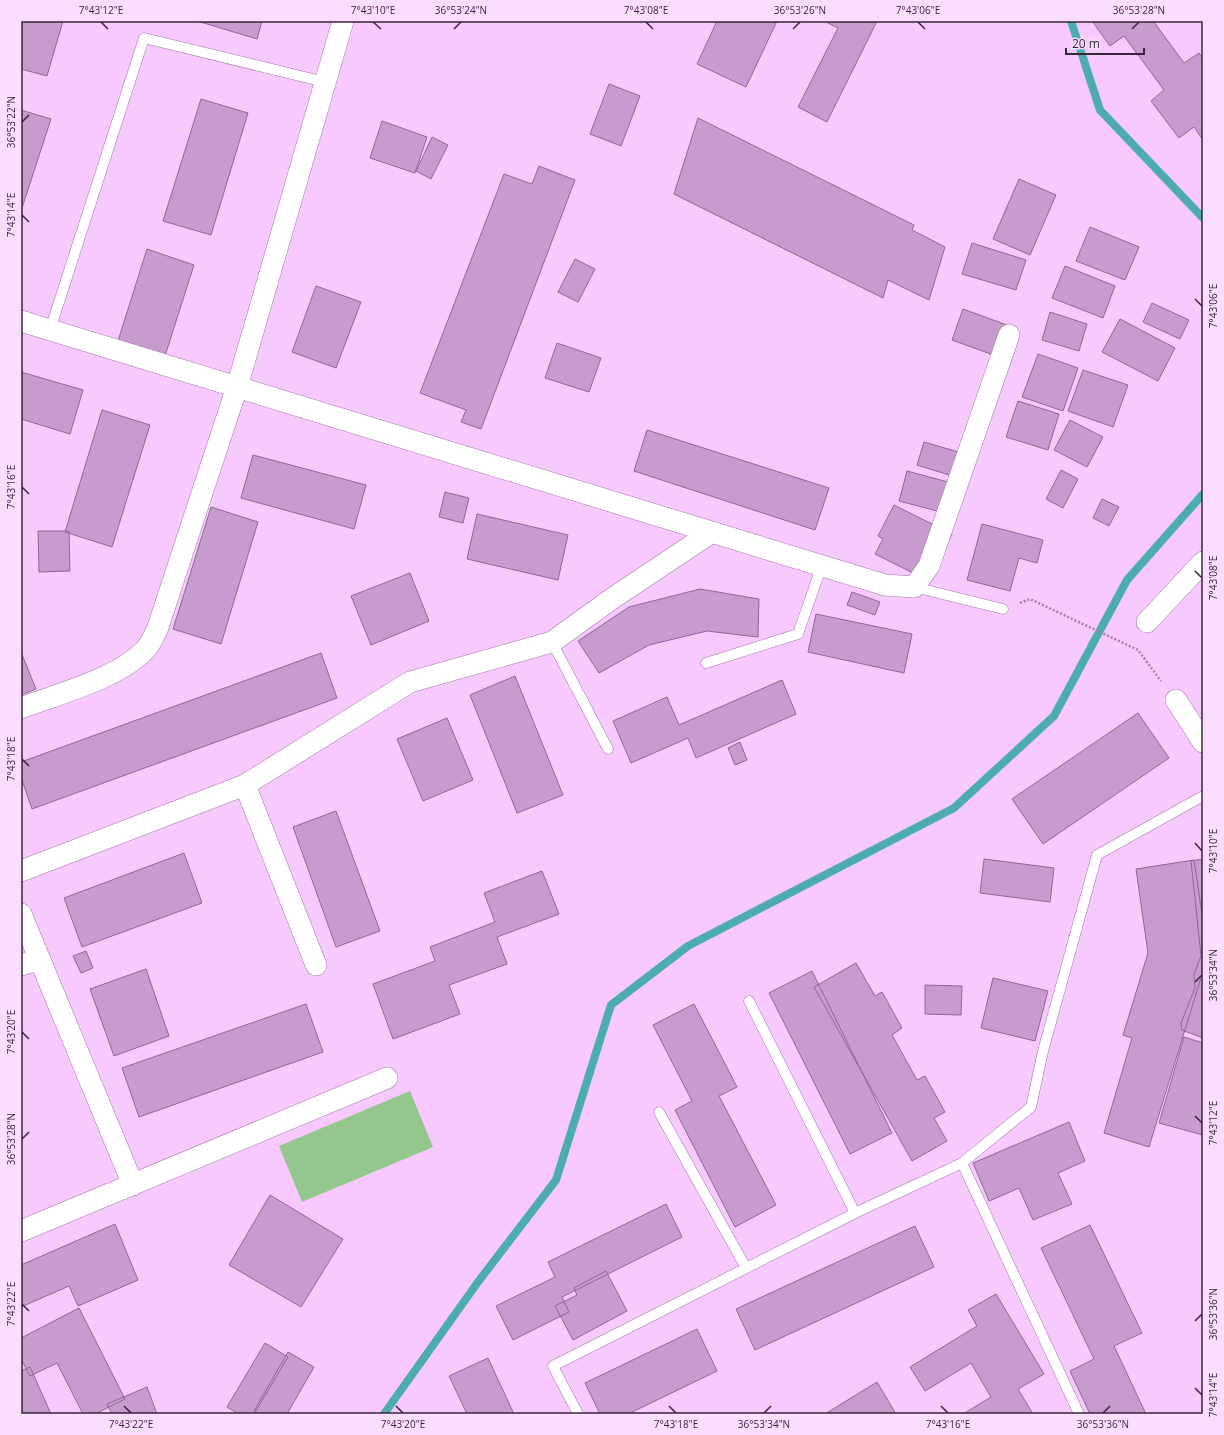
<svg xmlns="http://www.w3.org/2000/svg" width="1224" height="1435" font-family="'Open Sans',sans-serif">
  <rect width="100%" height="100%" fill="#f8c9ff"/>
  <!-- green -->
  <path fill="#94c78e" d="M410,1091L433,1147L302,1202L279,1146Z"/>
  <g fill="none" stroke-linecap="round" stroke-linejoin="round">
    <!-- stream -->
    <path stroke="#4cabb3" stroke-width="8" d="M1071,21L1100,110L1203,218
      M384,1414L478,1282L556,1180L611,1005L688,946L954,808L1054,716L1127,580L1203,494"/>
  </g>
  <!-- building -->
  <path fill="#c89bcf" stroke="#906596" d="M21,21H63L47,76L21,69Z
    M197,21H262L257,39Z
    M717,21H777L746,87L697,64Z
    M824,21H877L827,122L798,107L838,28Z
    M1092,21H1156L1154,22L1184,63L1199,53L1203,59V140L1194,127L1179,138L1151,101L1164,90L1124,36L1110,46Z
    M609,84L640,96L621,146L590,134Z
    M201,99L248,113L211,235L163,221Z
    M21,110L51,119L21,211Z
    M698,118L914,225L912,230L945,247L929,300L888,280L883,298L674,194Z
    M382,121L427,137L415,173L370,158Z
    M432,137L448,145L431,179L416,171Z
    M539,166L575,180L481,429L461,422L466,410L420,393L504,174L532,184Z
    M1019,179L1056,195L1030,255L993,239Z
    M1090,227L1139,247L1125,280L1076,261Z
    M972,243L1026,260L1016,290L962,274Z
    M147,249L194,265L164,359L117,344Z
    M575,259L595,269L578,302L558,292Z
    M1065,266L1115,286L1103,318L1052,298Z
    M316,286L361,302L336,368L292,352Z
    M1152,303L1189,320L1180,339L1143,322Z
    M963,309L1018,329L1007,360L952,340Z
    M1050,312L1087,324L1079,351L1042,340Z
    M1120,319L1175,348L1158,381L1102,352Z
    M557,343L601,358L589,392L545,378Z
    M1038,354L1078,368L1063,411L1022,397Z
    M1083,370L1128,385L1113,427L1068,411Z
    M21,372L83,390L70,434L21,419Z
    M1018,401L1059,414L1048,450L1006,437Z
    M102,410L150,425L112,547L65,532Z
    M1070,420L1103,437L1087,467L1054,450Z
    M647,430L829,488L815,530L634,471Z
    M924,442L969,455L962,479L917,465Z
    M253,455L366,485L354,529L241,498Z
    M1061,470L1078,479L1063,508L1046,499Z
    M907,471L963,486L956,516L899,501Z
    M445,492L469,498L463,523L439,517Z
    M1102,499L1119,507L1109,526L1093,518Z
    M894,505L952,534L934,569L919,576L875,554L883,539L878,536Z
    M211,507L258,522L221,644L173,629Z
    M477,514L568,535L558,580L467,559Z
    M982,524L1043,540L1037,563L1019,558L1010,591L967,580Z
    M38,531H69L70,571L39,572Z
    M410,573L429,621L371,645L351,596Z
    M700,589L759,599L758,637L707,631L649,645L599,673L578,641L629,607Z
    M852,592L880,602L875,615L847,605Z
    M816,614L912,634L904,673L808,652Z
    M21,652L36,689L21,695Z
    M321,653L337,698L32,809L21,777V762Z
    M515,676L563,795L517,813L470,695Z
    M782,680L796,714L696,758L688,738L631,763L613,721L667,697L679,725Z
    M1138,713L1169,758L1043,844L1012,799Z
    M447,718L473,780L423,801L397,739Z
    M740,742L747,760L735,765L728,748Z
    M336,811L380,931L336,947L293,827Z
    M184,853L202,903L82,947L64,898Z
    M984,859L1054,868L1050,902L980,893Z
    M1203,859V1038L1182,1030L1181,1023L1195,988L1194,974L1201,956L1191,861Z
    M1194,860L1203,921V971L1149,1147L1104,1133L1132,1038L1123,1035L1148,953L1136,869Z
    M542,871L559,914L497,937L507,964L449,985L460,1014L393,1039L373,984L435,961L430,947L495,922L484,893Z
    M86,951L93,968L81,973L73,956Z
    M856,963L875,996L882,992L902,1028L892,1035L917,1080L925,1076L945,1112L934,1118L947,1141L912,1161L814,987Z
    M146,969L169,1036L114,1056L90,989Z
    M812,971L892,1133L850,1154L769,993Z
    M993,978L1048,991L1035,1041L981,1028Z
    M925,985L962,986L961,1015L925,1014Z
    M306,1004L323,1052L139,1117L122,1068Z
    M694,1004L737,1087L719,1096L776,1205L735,1227L675,1110L692,1101L653,1025Z
    M1184,1037L1203,1043V1135L1159,1123Z
    M1069,1122L1085,1161L1058,1173L1072,1204L1033,1220L1019,1188L989,1201L973,1163Z
    M270,1195L343,1239L301,1307L229,1265Z
    M666,1204L682,1237L562,1297L569,1312L513,1340L496,1306L555,1277L548,1262Z
    M115,1224L138,1280L78,1306L69,1286L21,1307V1265Z
    M1090,1225L1142,1333L1114,1346L1146,1414H1090L1070,1371L1094,1359L1041,1248Z
    M915,1226L934,1267L755,1350L736,1309Z
    M606,1271L627,1311L573,1340L555,1306L577,1295L574,1288Z
    M996,1294L1044,1374L1018,1389L1033,1414H963L991,1397L971,1363L925,1391L910,1367L977,1326L968,1310Z
    M79,1308L125,1399L95,1414H83L57,1363L30,1376L21,1359V1338Z
    M697,1329L717,1371L628,1414H600L585,1383Z
    M265,1343L288,1357L254,1414H239L227,1407Z
    M288,1352L314,1367L287,1414H259L254,1411Z
    M488,1358L514,1414H467L449,1376Z
    M30,1367L51,1414H21V1371Z
    M877,1382L896,1414H825Z
    M147,1387L157,1414H112L107,1404Z"/>
  <g fill="none" stroke-linecap="round" stroke-linejoin="round">
    <defs>
      <path id="lane" d="M50,330L144,38L325,82
        M914,587L1003,609
        M552,642L608,749
        M706,663L798,634L822,565
        M659,1112L746,1268
        M962,1163L1031,1107L1043,1051L1097,855L1203,796
        M855,1213L962,1163L1079,1414
        M578,1414L553,1366L855,1213L749,1001"/>
      <path id="street" d="M21,321L885,585L914,587L929,566L1009,335
        M1147,622L1203,562
        M1176,700L1203,742
        M21,708C58,694 116,679 144,651C150,646 153,637 157,630L237,387L343,21
        M245,785L410,682L552,642L613,598L712,532
        M21,871L245,785L316,965
        M21,914L133,1185
        M21,965L40,959
        M21,1231L387,1078"/>
    </defs>
    <!-- lane casing -->
    <use href="#lane" stroke="#a377a9" stroke-width="11"/>
    <!-- street casing -->
    <use href="#street" stroke="#a377a9" stroke-width="22"/>
    <!-- path -->
    <path stroke="#a17fa6" stroke-width="2.5" stroke-dasharray="2 2" stroke-linecap="butt" d="M1020,603L1030,599L1138,650L1161,681"/>
    <!-- lane -->
    <use href="#lane" stroke="#fff" stroke-width="10"/>
    <!-- street -->
    <use href="#street" stroke="#fff" stroke-width="21"/>
  </g>
  <!-- ticks -->
  <path fill="none" stroke="#38263b" stroke-width="1.5" d="M101,22L108,29M373,22L381,29M646,22L653,29M918,22L925,29M454,29L461,22M793,29L800,22M1132,29L1139,22M22,122L29,115M22,215L29,222M1195,299L1202,306M22,487L29,494M1195,571L1202,578M22,759L29,766M1195,843L1202,851M1195,982L1202,975M22,1032L29,1039M1195,1116L1202,1123M22,1139L29,1132M22,1304L29,1311M1195,1321L1202,1314M1195,1388L1202,1395M124,1406L131,1413M396,1406L403,1413M669,1406L676,1413M941,1406L948,1413M764,1413L771,1406M1103,1413L1110,1406"/>
  <!-- border -->
  <rect width="1224" height="1435" fill="none" stroke="#fbdeff" stroke-width="44"/>
  <!-- scale -->
  <path d="M1066 48v6h78v-6" fill="none" stroke="#38263b" stroke-width="2"/>
  <text x="1072" y="48" font-size="12" fill="#38263b" stroke="#fbdeff" stroke-width="3" paint-order="stroke">20 m</text>
  <rect x="22" y="22" width="1180" height="1391" fill="none" stroke="#38263b" stroke-width="1.5"/>
  <g font-size="10" text-anchor="middle" fill="#38263b">
    <text x="101" y="14">7°43'12"E</text>
    <text x="373" y="14">7°43'10"E</text>
    <text x="461" y="14">36°53'24"N</text>
    <text x="646" y="14">7°43'08"E</text>
    <text x="800" y="14">36°53'26"N</text>
    <text x="918" y="14">7°43'06"E</text>
    <text x="1139" y="14">36°53'28"N</text>
    <text transform="translate(11 122) rotate(-90)" y="4">36°53'22"N</text>
    <text transform="translate(11 215) rotate(-90)" y="4">7°43'14"E</text>
    <text transform="translate(1213 306) rotate(-90)" y="4">7°43'06"E</text>
    <text transform="translate(11 487) rotate(-90)" y="4">7°43'16"E</text>
    <text transform="translate(1213 578) rotate(-90)" y="4">7°43'08"E</text>
    <text transform="translate(11 759) rotate(-90)" y="4">7°43'18"E</text>
    <text transform="translate(1213 851) rotate(-90)" y="4">7°43'10"E</text>
    <text transform="translate(1213 975) rotate(-90)" y="4">36°53'34"N</text>
    <text transform="translate(11 1032) rotate(-90)" y="4">7°43'20"E</text>
    <text transform="translate(1213 1123) rotate(-90)" y="4">7°43'12"E</text>
    <text transform="translate(11 1139) rotate(-90)" y="4">36°53'28"N</text>
    <text transform="translate(11 1304) rotate(-90)" y="4">7°43'22"E</text>
    <text transform="translate(1213 1314) rotate(-90)" y="4">36°53'36"N</text>
    <text transform="translate(1213 1395) rotate(-90)" y="4">7°43'14"E</text>
    <text x="131" y="1428">7°43'22"E</text>
    <text x="403" y="1428">7°43'20"E</text>
    <text x="676" y="1428">7°43'18"E</text>
    <text x="764" y="1428">36°53'34"N</text>
    <text x="948" y="1428">7°43'16"E</text>
    <text x="1103" y="1428">36°53'36"N</text>
  </g>
</svg>
